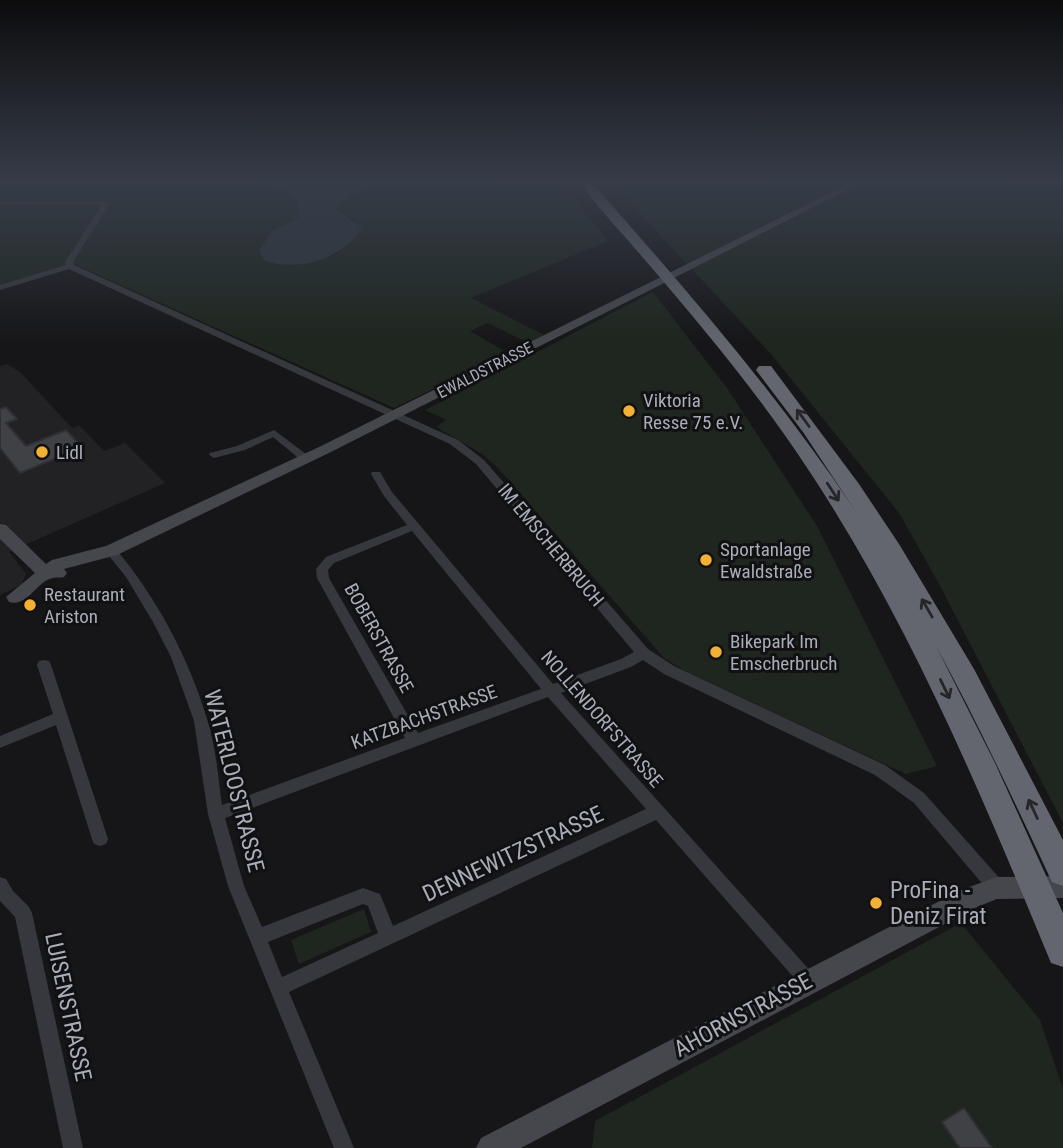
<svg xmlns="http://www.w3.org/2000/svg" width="1063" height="1148" font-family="'Roboto Condensed',sans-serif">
  <rect width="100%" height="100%" fill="#161618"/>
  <!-- built -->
  <path fill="#222225" d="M7,364L20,372L72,428L79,425L104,451L125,443L165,483L9,552L26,574L21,585L0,595V366Z"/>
  <!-- green -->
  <path fill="#1e261f" d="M0,183H266C286,198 299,185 298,218L273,230L292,266L338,254L355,221L333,207L363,187L361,183H562L608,241L471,298L544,335L528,343L488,323L470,331L508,353L394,408L74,264L0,286Z
    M611,183H1063V823L938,582L899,513L771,354Z
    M653,292L727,388L817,526L937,766L906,774L685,671L664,658L497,467L482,454L436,427L446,420L425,410Z
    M364,909L371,932L299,964L291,940Z
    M961,923L1040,1020L1063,1089V1148H592L595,1121Z"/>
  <!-- water -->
  <path fill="#2c353c" d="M266,183H361L364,187L334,207L362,228C342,259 300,272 265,261L259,250L273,230L298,218C300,185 286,197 266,183Z"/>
  <!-- building -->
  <path fill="#404145" stroke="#303034" stroke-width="2" d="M6,407L17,419L6,423L26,446L66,430L80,445L77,446L79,449L20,473L0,448V409Z
    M964,1108L992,1148H960L942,1122Z"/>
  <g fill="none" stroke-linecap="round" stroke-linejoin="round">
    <!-- street -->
    <path fill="#37383d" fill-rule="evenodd" d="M0,201L109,202L110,203L73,262L74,265L458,440L484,460L648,649L674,666L885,765L924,793L1003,882L1005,888L1003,894L997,896L991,894L914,803L875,775L664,674L643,660L631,667L561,693L814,975L817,981L814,987L808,990L802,987L656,820L289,992L354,1148H334L228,886L208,814L194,721L171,657L153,622L126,577L105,551L111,547L115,548C157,598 188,656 207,719C216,746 218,777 222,805L405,738L317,578L316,569L326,557L407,525L384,496L371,474L372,472H380L392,492L553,684L621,659L634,652L476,464L450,444L69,269L0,290V285L66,265L65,262L102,205H0ZM412,531L541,689L418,733L329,578L328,570L334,563ZM548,697L646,809L393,926L380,894L363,888L262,927L244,886L225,818ZM363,904L368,906L378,933L282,977L268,942Z
      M274,430L310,457L311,459L310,461H302L273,437L245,450L214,458L209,455L210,453L237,446Z
      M44,660L49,661L51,665L108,839L106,844L100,846L94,844L92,839L56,725L0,748V736L53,714L37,665L39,661Z
      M0,877L6,879L13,891L29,907L32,913L83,1148H63L15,917L0,901Z"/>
    <!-- secondary -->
    <path fill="#45474d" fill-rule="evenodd" d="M850,183H861L329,453L117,555L64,569L67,573L64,577C60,578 57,577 53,578C36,581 29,607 9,602L6,597L35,573L0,539V524L6,525L46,564L52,560L106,546L319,447Z
      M1063,876V898L997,899L977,907L521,1148H476L481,1138L961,890L997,877Z"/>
    <!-- highway -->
    <path fill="#63666e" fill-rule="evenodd" d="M580,183H592C687,290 779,396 858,515L803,432L756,370L759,366H771L859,484L899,544L974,669L1063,840V886L1052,882C1015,803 978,723 936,646L995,763L1063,913V967L1051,963C975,779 899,597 784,434C741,373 693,316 645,260C623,234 600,210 580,183Z"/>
  </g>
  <!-- one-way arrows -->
  <defs><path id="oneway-shaft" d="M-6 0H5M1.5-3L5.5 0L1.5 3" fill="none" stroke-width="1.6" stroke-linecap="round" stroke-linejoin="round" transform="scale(1.75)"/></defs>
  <g stroke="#26262a">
    <use href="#oneway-shaft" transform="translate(803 418) rotate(-126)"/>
    <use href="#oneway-shaft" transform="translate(833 492) rotate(57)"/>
    <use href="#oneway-shaft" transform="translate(927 608) rotate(-120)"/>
    <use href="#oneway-shaft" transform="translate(945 689) rotate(64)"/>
    <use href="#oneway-shaft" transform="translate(1033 809) rotate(-115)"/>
  </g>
  <!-- sky -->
  <linearGradient id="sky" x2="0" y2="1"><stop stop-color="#0c0c0d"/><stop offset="0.53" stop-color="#363c48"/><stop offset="1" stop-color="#363c48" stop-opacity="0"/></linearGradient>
  <rect width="1063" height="343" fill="url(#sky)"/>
  <!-- markers -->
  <g fill="#f2b134" stroke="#111113" stroke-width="2.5">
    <circle cx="629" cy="411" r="7"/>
    <circle cx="42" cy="452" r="7"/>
    <circle cx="706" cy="560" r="7"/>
    <circle cx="30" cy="605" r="7"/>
    <circle cx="716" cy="652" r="7"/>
    <circle cx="876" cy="903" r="7"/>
  </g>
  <g text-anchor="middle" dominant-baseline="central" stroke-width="6" stroke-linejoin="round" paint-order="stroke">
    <!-- far-street labels -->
    <g font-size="16" fill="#a8adb8" stroke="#111113">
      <text transform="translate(485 370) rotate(-27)">EWALDSTRASSE</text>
    </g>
    <!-- poi labels -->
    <g font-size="19" fill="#a8adb8" stroke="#111113" text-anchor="start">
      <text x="643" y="400">Viktoria<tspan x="643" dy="22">Resse 75 e.V.</tspan></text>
      <text x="56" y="452">Lidl</text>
      <text x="720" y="549">Sportanlage<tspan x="720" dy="22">Ewaldstraße</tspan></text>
      <text x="44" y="594">Restaurant<tspan x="44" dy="22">Ariston</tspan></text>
      <text x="730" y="641">Bikepark Im<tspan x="730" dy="22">Emscherbruch</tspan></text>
    </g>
    <!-- street labels -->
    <g font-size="19" fill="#a8adb8" stroke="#111113">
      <text transform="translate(551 545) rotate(50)">IM EMSCHERBRUCH</text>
      <text transform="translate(379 638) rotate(61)">BOBERSTRASSE</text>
      <text transform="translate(424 717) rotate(-20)">KATZBACHSTRASSE</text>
      <text transform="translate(602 719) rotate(49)">NOLLENDORFSTRASSE</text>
    </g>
    <!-- near-street labels -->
    <g font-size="23" fill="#a8adb8" stroke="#111113">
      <text transform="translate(234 781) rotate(76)">WATERLOOSTRASSE</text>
      <text transform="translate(513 854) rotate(-25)">DENNEWITZSTRASSE</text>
      <text transform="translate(68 1007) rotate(78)">LUISENSTRASSE</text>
      <text transform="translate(743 1015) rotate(-28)">AHORNSTRASSE</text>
    </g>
    <!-- near-poi labels -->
    <g font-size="23" fill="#a8adb8" stroke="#111113" text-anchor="start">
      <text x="890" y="890">ProFina -<tspan x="890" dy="26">Deniz Firat</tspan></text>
    </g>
  </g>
</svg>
